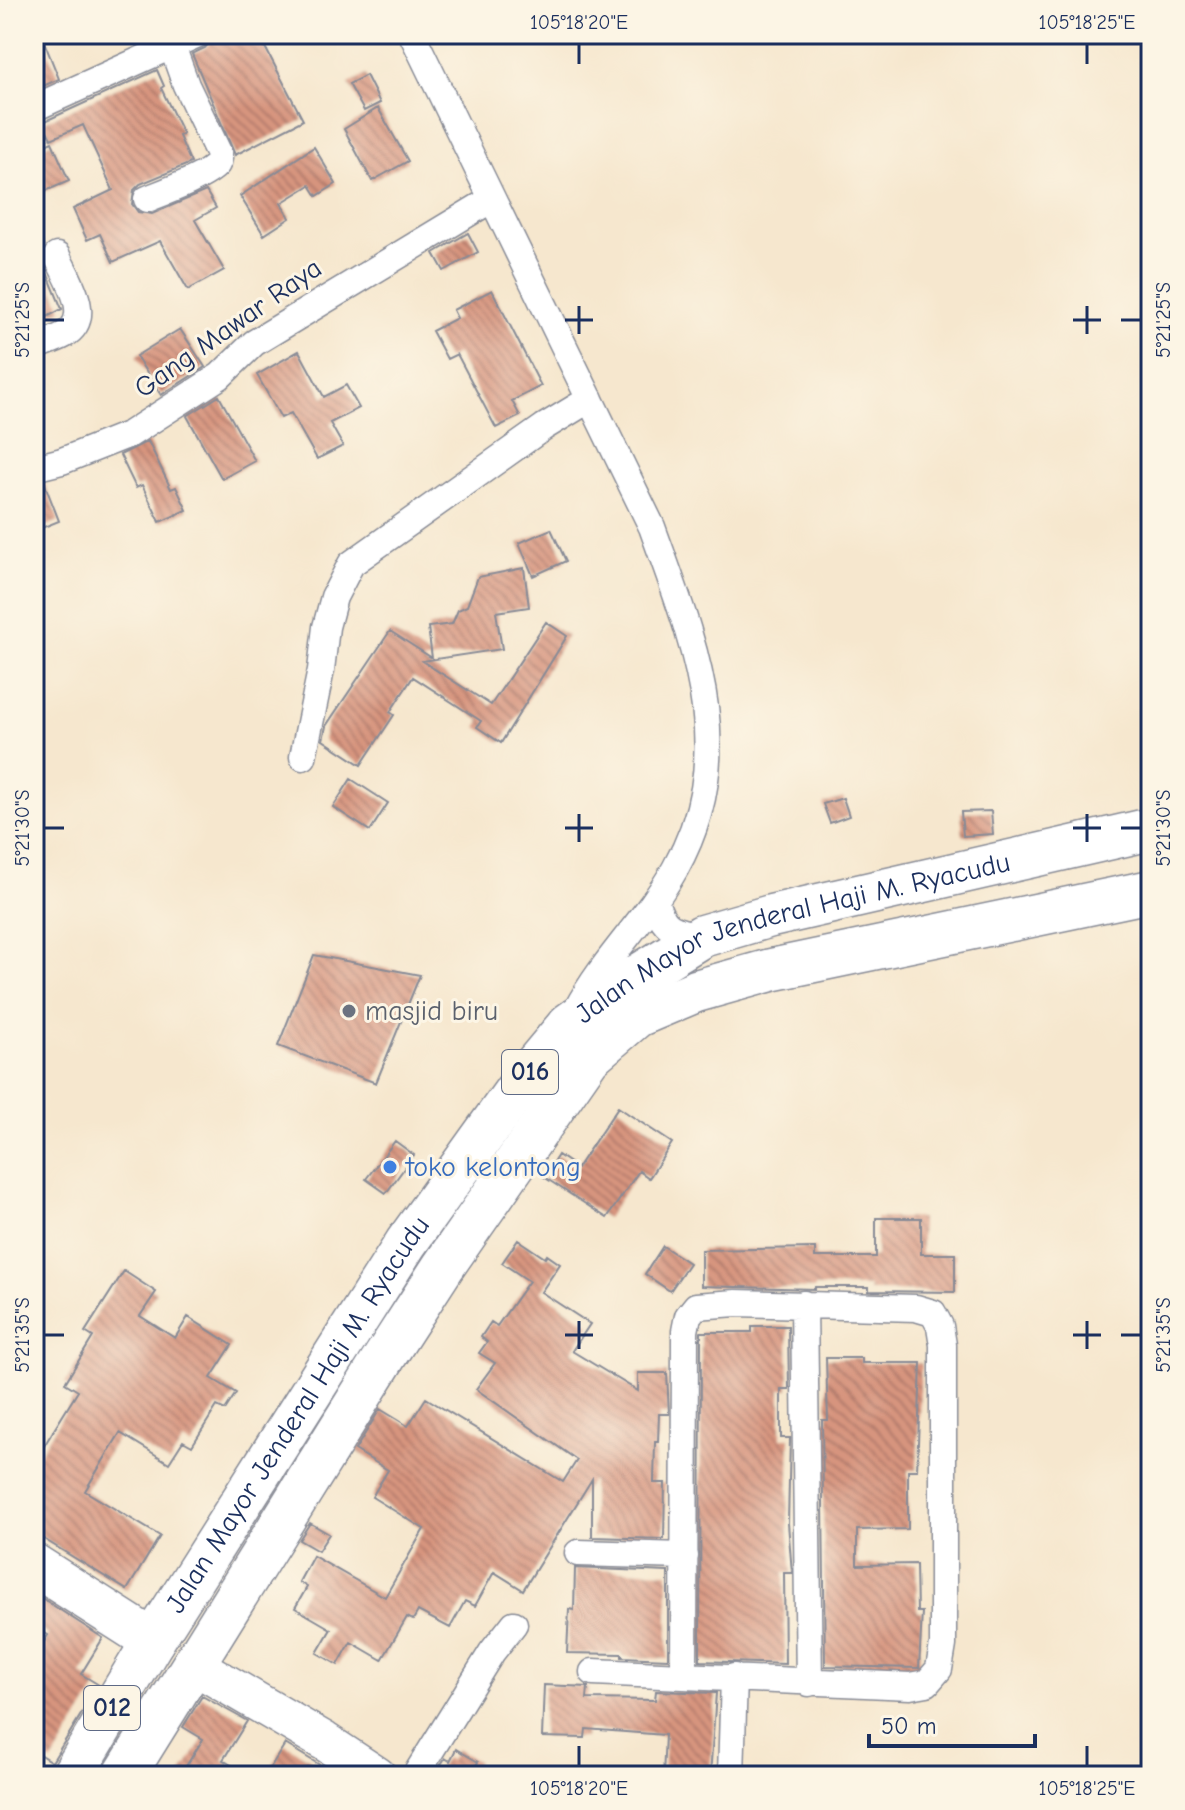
<svg xmlns="http://www.w3.org/2000/svg" width="1185" height="1810" font-family="'Comic Neue',sans-serif">
  <defs>
    <pattern id="building-back-hatch" width="6" height="6" patternUnits="userSpaceOnUse" patternTransform="scale(2)"><rect width="6" height="6" fill="#d7947e"/><path d="M-1 5l2 2M0 0l6 6M5-1l2 2" fill="none" stroke="#ae796a"/></pattern>
  </defs>
  <rect width="100%" height="100%" fill="#fcf5e5"/>
  <filter id="ink" filterUnits="userSpaceOnUse"><feTurbulence type="fractalNoise" baseFrequency=".0125" numOctaves="2"/><feDisplacementMap in="SourceGraphic" scale="16" xChannelSelector="R" yChannelSelector="G"/><feConvolveMatrix kernelMatrix="1 2 1 2 8 2 1 2 1" color-interpolation-filters="sRGB"/></filter>
  <filter id="wash" filterUnits="userSpaceOnUse"><feTurbulence type="fractalNoise" baseFrequency=".006" numOctaves="4" result="noise"/><feDisplacementMap in="SourceGraphic" scale="32" xChannelSelector="R" yChannelSelector="G"/><feGaussianBlur stdDeviation="1.8" result="paint"/><feColorMatrix in="noise" values="0 0 0 0 0 0 0 0 0 0 0 0 0 0 0 0 0 1.4 0 .05"/><feComposite in="paint" operator="in"/></filter>
  <g filter="url(#wash)">
    <rect width="100%" height="100%" fill="#f6e7ce"/>
    <g id="blocks">
      <!-- building -->
      <path fill="url(#building-back-hatch)" d="M34,34H41L59,79L34,90Z
        M212,40L265,47L303,120L235,155L192,54L205,48Z
        M157,70L164,86L161,88L183,134L179,136L191,163L140,184L134,190L132,204L138,212L152,214L206,191L216,208L195,220L224,270L188,290L160,241L113,262L100,234L87,240L73,209L113,190L83,125L51,139L43,122Z
        M366,75L380,103L364,111L349,84Z
        M378,108L408,161L372,181L344,129Z
        M52,142L69,181L34,196V150Z
        M314,147L336,184L317,196L310,185L281,203L290,218L264,235L240,196Z
        M34,224L44,246L41,254L43,263L62,309L34,324Z
        M468,233L478,252L444,271L434,253Z
        M492,290L541,386L512,401L520,416L496,428L457,354L447,359L432,331L457,318L453,310Z
        M180,329L205,367L161,395L136,356Z
        M299,351L324,397L346,385L359,408L330,423L343,446L317,459L291,413L281,418L257,375Z
        M219,396L255,461L222,479L187,416Z
        M148,441L171,489L176,487L187,510L160,522L142,485L136,488L120,455Z
        M44,482L59,521L34,531V484Z
        M551,529L566,561L533,576L519,543Z
        M524,568L529,607L496,612L502,649L422,661L491,705L546,622L567,636L501,743L477,727L481,721L413,677L390,712L394,715L361,765L323,740L326,726L390,631L432,658L428,627L452,624L458,610L467,606L478,577Z
        M351,779L388,803L370,831L333,807Z
        M843,798L849,816L830,823L823,804Z
        M991,811L993,834L963,836L961,812Z
        M314,955L420,975L376,1083L278,1046Z
        M618,1107L672,1143L649,1178L639,1171L607,1218L544,1177L558,1155L577,1168Z
        M395,1141L414,1155L386,1193L366,1179Z
        M876,1218H921V1254H955V1292L869,1291V1287H815V1289L701,1286V1250L815,1248V1257H876Z
        M518,1240L545,1258L547,1255L560,1264L541,1292L590,1324L572,1351L638,1391V1373H667L669,1414H659L658,1442H655L654,1483H665L664,1539L592,1537V1479L523,1590L494,1572L475,1606L465,1601L450,1628L418,1611L413,1620L407,1617L382,1660L351,1642L338,1665L317,1653L331,1629L295,1608L307,1587L299,1582L313,1556L385,1597L424,1529L372,1497L388,1470L355,1450L380,1409L408,1426L426,1398L563,1482L577,1460L476,1389L495,1363L479,1353L487,1342L481,1337L491,1322L497,1326L529,1281L502,1263Z
        M663,1246L689,1263L670,1291L645,1274Z
        M124,1271L156,1292L140,1316L175,1338L188,1317L232,1345L211,1378L236,1393L225,1410L217,1406L192,1446L183,1441L169,1463L120,1433L85,1491L160,1536L127,1590L34,1533V1462L78,1391L65,1383L93,1337L85,1332Z
        M752,1326H788L789,1389H781V1438H790L788,1523L792,1573H784L785,1664L700,1661L701,1332H752Z
        M826,1358H862V1363H921L917,1470H908V1529L857,1530V1565L916,1564L917,1612H922L919,1668L825,1666L822,1420H828Z
        M310,1523L329,1534L318,1551L299,1540Z
        M575,1568L668,1572V1659L622,1657V1654L567,1653L569,1609L574,1610Z
        M34,1593L103,1638L81,1674L99,1685L52,1762L34,1751V1658L48,1635L34,1626Z
        M544,1685L588,1687L587,1699L655,1700L656,1691L716,1693L710,1776H663L665,1735L586,1729L585,1738L542,1737Z
        M202,1696L247,1721L223,1760L249,1776H180L203,1739L183,1727Z
        M285,1744L333,1773L331,1776H265Z
        M456,1749L478,1762L471,1774L474,1776H434L445,1758L450,1761Z"/>
    </g>
  </g>
  <g filter="url(#ink)">
    <use href="#blocks" fill-opacity="0" stroke="#888b96" stroke-width="2"/>
    <g fill="none" stroke-linecap="round" stroke-linejoin="round">
      <defs>
        <path id="street" d="M412,34L652,527C693,642 741,752 675,869C647,919 604,958 577,1009
          M34,108L198,34
          M147,199C162,193 208,176 217,164C220,159 219,157 218,152L186,85L172,46
          M34,347C44,343 55,340 64,335C95,317 67,279 57,256
          M34,468L62,461L130,434L220,376L254,343L492,199
          M303,757L321,670L326,627L334,597L351,564L544,427L590,399
          M655,900C663,930 674,931 702,936
          M804,1304L809,1683
          M578,1553L685,1556
          M593,1672L910,1686L927,1683L939,1669L943,1645V1345L940,1326L933,1313L916,1308L736,1303L696,1306L688,1316L685,1331L684,1675
          M415,1776L492,1652L514,1624
          M731,1776L734,1677"/>
        <path id="secondary" d="M192,1664L324,1741L377,1776"/>
        <g id="primary">
          <path d="M34,1565L153,1641"/>
          <path id="s1" d="M72,1776L153,1641L406,1243L529,1072L569,1024L626,983L702,936L771,916L1151,829"/>
          <path d="M124,1776L384,1358L443,1267L589,1057L637,1016L696,991L771,970L1151,891"/>
        </g>
      </defs>
      <!-- street casing -->
      <use href="#street" stroke="#888b96" stroke-width="29"/>
      <!-- secondary casing -->
      <use href="#secondary" stroke="#888b96" stroke-width="41"/>
      <!-- primary casing -->
      <use href="#primary" stroke="#888b96" stroke-width="45"/>
      <!-- street -->
      <use href="#street" stroke="#fff" stroke-width="26"/>
      <!-- secondary -->
      <use href="#secondary" stroke="#fff" stroke-width="38"/>
      <!-- primary -->
      <use href="#primary" stroke="#fff" stroke-width="42"/>
    </g>
  </g>
  <!-- ticks -->
  <path fill="none" stroke="#1b2f5e" stroke-width="3" d="M579,44V64M1087,44V64M579,306V334M1087,306V334M44,320H64M565,320H593M1073,320H1101M1121,320H1141M579,814V842M1087,814V842M44,828H64M565,828H593M1073,828H1101M1121,828H1141M579,1321V1349M1087,1321V1349M44,1335H64M565,1335H593M1073,1335H1101M1121,1335H1141M579,1746V1766M1087,1746V1766"/>
  <!-- markers -->
  <circle fill="#6b7280" stroke="#fcf5e5" stroke-width="3" cx="349" cy="1011" r="8"/>
  <circle fill="#3f7fe0" stroke="#fcf5e5" stroke-width="3" cx="390" cy="1167" r="8"/>
  <g text-anchor="middle" dominant-baseline="central" stroke-width="6" stroke-linejoin="round" paint-order="stroke">
    <!-- shield labels -->
    <g fill="#fcf5e5" stroke="#5e6a86" stroke-width="2">
      <rect x="502" y="1050" width="56" height="44" rx="6"/>
      <rect x="84" y="1686" width="56" height="44" rx="6"/>
    </g>
    <g font-size="26" font-weight="bold" fill="#1b2f5e">
      <text x="530" y="1072">016</text>
      <text x="112" y="1708">012</text>
    </g>
    <!-- street labels -->
    <g font-size="28" fill="#1b2f5e" stroke="#fcf5e5">
      <text transform="translate(228 328) rotate(-35)">Gang Mawar Raya</text>
      <text stroke="none"><textPath href="#s1" startOffset="1146">Jalan Mayor Jenderal Haji M. Ryacudu</textPath></text>
      <text stroke="none"><textPath href="#s1" startOffset="426">Jalan Mayor Jenderal Haji M. Ryacudu</textPath></text>
    </g>
    <!-- worship labels -->
    <g font-size="28" fill="#5b616d" stroke="#fcf5e5" text-anchor="start">
      <text x="365" y="1011">masjid biru</text>
    </g>
    <!-- shop labels -->
    <g font-size="28" fill="#366cbe" stroke="#fcf5e5" text-anchor="start">
      <text x="406" y="1167">toko kelontong</text>
    </g>
  </g>
  <!-- margin -->
  <rect width="1185" height="1810" fill="none" stroke="#fcf5e5" stroke-width="88"/>
  <!-- scale -->
  <path d="M869 1734v12h166v-12" fill="none" stroke="#1b2f5e" stroke-width="4"/>
  <text x="881" y="1734" font-size="24" fill="#1b2f5e" stroke="#fcf5e5" stroke-width="6" paint-order="stroke">50 m</text>
  <rect x="44" y="44" width="1097" height="1722" fill="none" stroke="#1b2f5e" stroke-width="3"/>
  <g font-size="20" text-anchor="middle" fill="#1b2f5e">
    <text x="579" y="29">105°18'20"E</text>
    <text x="1087" y="29">105°18'25"E</text>
    <text transform="translate(22 320) rotate(-90)" y="7">5°21'25"S</text>
    <text transform="translate(1163 320) rotate(-90)" y="7">5°21'25"S</text>
    <text transform="translate(22 828) rotate(-90)" y="7">5°21'30"S</text>
    <text transform="translate(1163 828) rotate(-90)" y="7">5°21'30"S</text>
    <text transform="translate(22 1335) rotate(-90)" y="7">5°21'35"S</text>
    <text transform="translate(1163 1335) rotate(-90)" y="7">5°21'35"S</text>
    <text x="579" y="1795">105°18'20"E</text>
    <text x="1087" y="1795">105°18'25"E</text>
  </g>
</svg>
